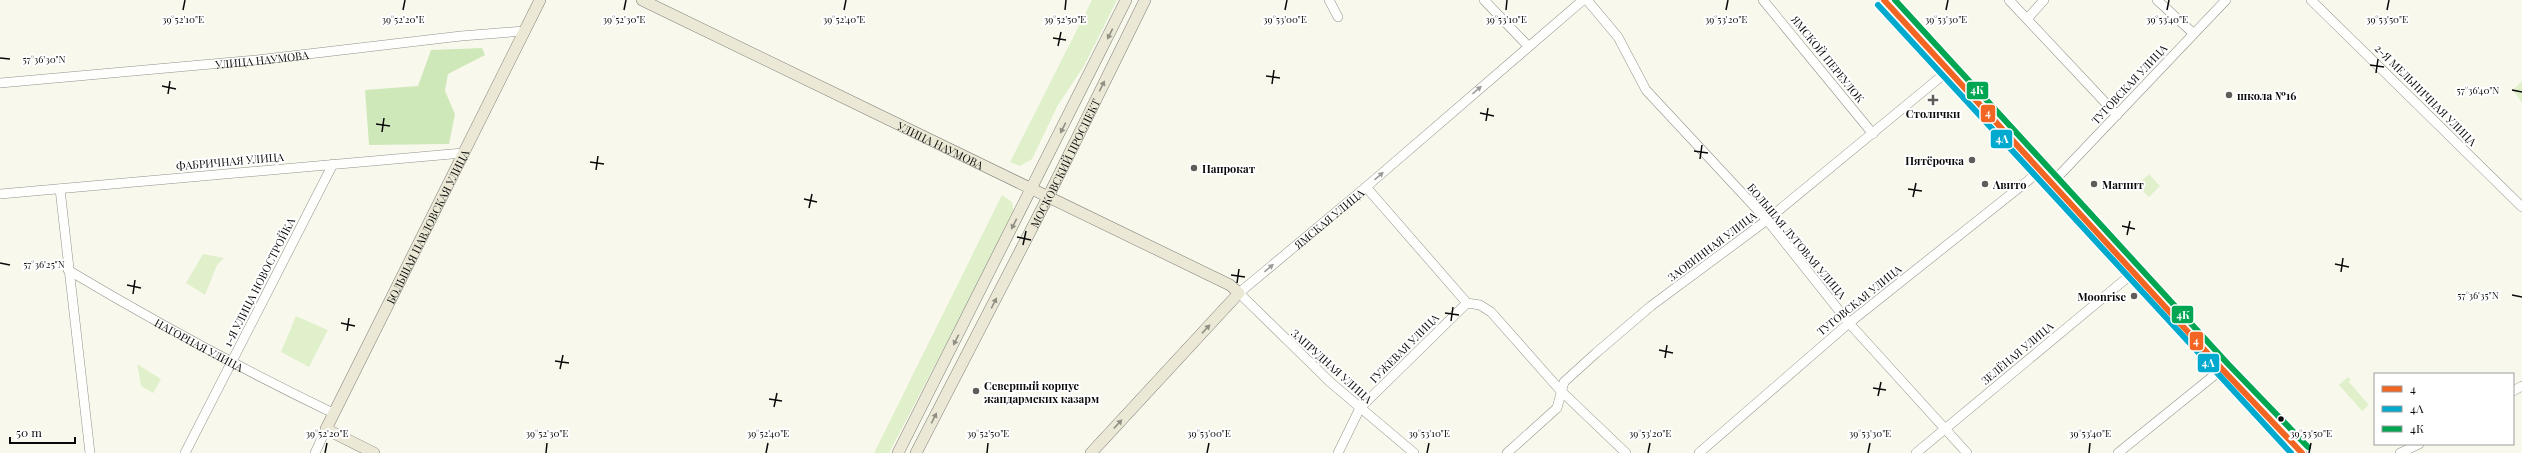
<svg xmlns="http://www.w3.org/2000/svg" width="2522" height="453" font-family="'Playfair Display',serif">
  <rect width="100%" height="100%" fill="#f9f8ed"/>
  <!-- green -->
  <path fill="#e0f0cb" d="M1092,0H1117L1084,66L1058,105L1032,159L1020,166L1010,162Z
    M2522,81V103L2513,90Z
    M2149,174L2160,186L2149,197L2137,185Z
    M1002,195L1012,202L1014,214L889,453H874Z
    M203,254L224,258L217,265L205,295L186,283Z
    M296,316L328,330L309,367L281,352Z
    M137,364L161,379L153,393L141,386Z
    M2348,377L2351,380L2349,382L2369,405L2362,411L2339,385Z"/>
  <!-- forest -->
  <path fill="#cfe8b9" d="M482,48L485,55L448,74L445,91L455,114L449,144L369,145L365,90L418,86L431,50Z"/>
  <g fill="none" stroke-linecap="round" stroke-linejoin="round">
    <defs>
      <g id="minor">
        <path d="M1329,0L1338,17"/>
        <path d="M1484,0L1528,46"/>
        <path d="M1587,0L1618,37L1646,90L1767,220L1849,323L1967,453"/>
        <path d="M1763,0L1873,134"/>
        <path d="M1884,0L2222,369L2302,453"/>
        <path d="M2009,0L2117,115"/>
        <path d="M2157,0L2193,33"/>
        <path d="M2311,0L2522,207"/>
        <path d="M2027,19L2044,0"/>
        <path id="s1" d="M0,83L257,60L461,36L524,31"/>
        <path d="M2051,184L2226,0"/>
        <path d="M1366,187L1467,303L1480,305L1491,312L1560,390L1626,453"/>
        <path d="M60,189L90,453"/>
        <path d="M0,194L463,153"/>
        <path id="s2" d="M68,270C155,322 242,369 333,413"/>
        <path d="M2513,391L2522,386"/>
        <path d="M185,453L333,164"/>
        <path d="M315,453L326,429"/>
        <path d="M1338,453L1360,408L1467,303"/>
        <path id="s3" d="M1414,453L1330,382L1239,293L1366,187L1583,0"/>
        <path d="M1507,453L1557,408L1564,382L1596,353L1651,306L1767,220L1949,70"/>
        <path d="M1699,453L1849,323L2040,171"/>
        <path d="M1916,453L2134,272"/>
        <path d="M2118,453L2222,369"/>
        <path d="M2400,453L2419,444"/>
      </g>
      <g id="major">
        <path id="s4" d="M642,0L1230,285L1239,293L1091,453"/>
        <path id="s5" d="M374,453L326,429L540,0"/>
        <path d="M898,453L1126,0"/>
        <path id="s6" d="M916,453L1048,197L1145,0"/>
      </g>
    </defs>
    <!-- minor casing -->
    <use href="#minor" stroke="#92918c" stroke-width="10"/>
    <!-- major casing -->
    <use href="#major" stroke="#7f7e7a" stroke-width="12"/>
    <!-- minor -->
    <use href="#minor" stroke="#fefefc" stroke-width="9"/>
    <!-- major -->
    <use href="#major" stroke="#ebe8d6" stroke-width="11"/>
    <defs>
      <path id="bus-1" d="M1884,0L2222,369L2302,453"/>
      <path id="bus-2" d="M1878,5L2291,453"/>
      <path id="bus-3" d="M1895,0L2228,364L2308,447"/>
    </defs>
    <!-- bus-1 casing -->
    <use href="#bus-1" stroke="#fff" stroke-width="9"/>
    <!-- bus-2 casing -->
    <use href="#bus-2" stroke="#fff" stroke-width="9"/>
    <!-- bus-3 casing -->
    <use href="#bus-3" stroke="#fff" stroke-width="9"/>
    <!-- bus-1 -->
    <use href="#bus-1" stroke="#f26522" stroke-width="6"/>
    <!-- bus-2 -->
    <use href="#bus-2" stroke="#00a9ce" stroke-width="6"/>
    <!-- bus-3 -->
    <use href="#bus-3" stroke="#00a651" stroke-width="6"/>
  </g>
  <!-- one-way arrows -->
  <defs><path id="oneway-solid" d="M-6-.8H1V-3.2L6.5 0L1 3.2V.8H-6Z"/></defs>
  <g fill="#918f84">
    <use href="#oneway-solid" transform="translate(1110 34) rotate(116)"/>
    <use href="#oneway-solid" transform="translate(1102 86) rotate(-64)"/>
    <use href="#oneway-solid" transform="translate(1063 128) rotate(117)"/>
    <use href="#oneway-solid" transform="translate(1014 224) rotate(117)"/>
    <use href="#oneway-solid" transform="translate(994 303) rotate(-63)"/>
    <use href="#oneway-solid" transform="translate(1206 329) rotate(-47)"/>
    <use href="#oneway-solid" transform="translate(956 340) rotate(117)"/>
    <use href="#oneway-solid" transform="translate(934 418) rotate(-63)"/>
    <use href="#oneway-solid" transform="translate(1118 424) rotate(-47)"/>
  </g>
  <g fill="#9c9c9b">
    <use href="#oneway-solid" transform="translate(1477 90) rotate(-41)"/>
    <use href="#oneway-solid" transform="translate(1379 176) rotate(-41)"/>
    <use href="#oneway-solid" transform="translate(1269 268) rotate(-40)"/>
  </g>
  <!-- ticks -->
  <path fill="none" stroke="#0a0a0a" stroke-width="1.5" d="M183,10L185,0M403,10L405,0M624,10L626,0M844,10L846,0M1065,10L1066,0M1285,10L1287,0M1506,10L1507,0M1726,10L1728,0M1946,10L1948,0M2167,10L2169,0M2387,10L2389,0M1053,38L1066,40M1058,46L1061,32M0,58L10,59M2370,65L2384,67M2376,73L2378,59M1266,76L1280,78M1272,84L1274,70M162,86L176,89M2512,90L2522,92M168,94L170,81M1480,113L1494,116M1486,121L1488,108M376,124L390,126M382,132L384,118M1694,151L1708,153M1700,159L1702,145M590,162L604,164M596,170L598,156M1908,189L1922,191M1913,197L1916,183M804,199L817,202M809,208L812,194M2122,226L2135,229M2127,235L2130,221M1017,237L1031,240M1023,245L1026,231M0,263L10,265M2335,264L2349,267M2341,272L2343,258M1231,275L1245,277M1237,283L1239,269M127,285L141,288M133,294L135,280M2512,295L2522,297M1445,313L1459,315M1451,321L1453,307M341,323L355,326M347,331L349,318M1659,350L1673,353M1665,358L1667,345M555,361L569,363M560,369L563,355M1873,388L1886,390M1878,396L1881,382M769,399L782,401M774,407L777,393M325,453L327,443M546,453L547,443M766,453L768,443M987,453L988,443M1207,453L1209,443M1427,453L1429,443M1648,453L1650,443M1868,453L1870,443M2089,453L2090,443M2309,453L2311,443"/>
  <!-- markers -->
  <g fill="#5e5d59" stroke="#fff" stroke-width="1.5">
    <circle cx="2229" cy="95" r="4"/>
    <path d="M1931 94h4v4h4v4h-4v4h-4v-4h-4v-4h4z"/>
    <circle cx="1972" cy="160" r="4"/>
    <circle cx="1194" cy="168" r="4"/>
    <circle cx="1985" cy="184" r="4"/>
    <circle cx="2094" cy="184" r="4"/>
    <circle cx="2134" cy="296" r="4"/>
    <circle cx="976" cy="391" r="4"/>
  </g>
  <circle fill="#0a0a0a" stroke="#fff" stroke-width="1.5" cx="2281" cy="419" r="3.5"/>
  <g text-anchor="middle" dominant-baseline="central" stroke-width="4" stroke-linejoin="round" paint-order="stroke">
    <!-- street labels -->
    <g font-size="11" fill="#0a0a0a" stroke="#fff">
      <text stroke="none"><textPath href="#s1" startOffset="263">УЛИЦА НАУМОВА</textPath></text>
      <text transform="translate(1828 59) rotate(51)">ЯМСКОЙ ПЕРЕУЛОК</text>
      <text transform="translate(2129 84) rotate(-47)">ТУГОВСКАЯ УЛИЦА</text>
      <text transform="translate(2426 95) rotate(45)">2-Я МЕЛЬНИЧНАЯ УЛИЦА</text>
      <text stroke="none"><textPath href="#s4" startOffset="332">УЛИЦА НАУМОВА</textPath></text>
      <text transform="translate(230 161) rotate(-5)">ФАБРИЧНАЯ УЛИЦА</text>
      <text stroke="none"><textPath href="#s6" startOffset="326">МОСКОВСКИЙ ПРОСПЕКТ</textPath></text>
      <text stroke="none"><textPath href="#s3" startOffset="354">ЯМСКАЯ УЛИЦА</textPath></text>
      <text stroke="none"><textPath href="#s5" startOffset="280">БОЛЬШАЯ ПАВЛОВСКАЯ УЛИЦА</textPath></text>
      <text transform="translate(1797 241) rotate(50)">БОЛЬШАЯ ЛУГОВАЯ УЛИЦА</text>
      <text transform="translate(1712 246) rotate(-37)">ЗАОВИННАЯ УЛИЦА</text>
      <text transform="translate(259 282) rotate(-63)">1-Я УЛИЦА НОВОСТРОЙКА</text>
      <text transform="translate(1859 300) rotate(-39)">ТУГОВСКАЯ УЛИЦА</text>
      <text stroke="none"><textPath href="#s2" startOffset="151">НАГОРНАЯ УЛИЦА</textPath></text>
      <text transform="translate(1404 348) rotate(-45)">ГУЖЕВАЯ УЛИЦА</text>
      <text transform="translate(2017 353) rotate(-40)">ЗЕЛЁНАЯ УЛИЦА</text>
      <text transform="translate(1332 366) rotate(42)">ЗАПРУДНАЯ УЛИЦА</text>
    </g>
    <!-- poi labels -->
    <g font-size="11" font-weight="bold" fill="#0a0a0a" stroke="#fff" text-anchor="start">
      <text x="2237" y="95">школа №16</text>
      <text x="1933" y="113" text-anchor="middle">Столички</text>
      <text x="1964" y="160" text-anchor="end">Пятёрочка</text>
      <text x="1202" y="168">Напрокат</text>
      <text x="1993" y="184">Авито</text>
      <text x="2102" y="184">Магнит</text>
      <text x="2126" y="296" text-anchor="end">Moonrise</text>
      <text x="984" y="385">Северный корпус<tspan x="984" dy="13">жандармских казарм</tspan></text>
    </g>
  </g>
  <g font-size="10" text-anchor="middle" fill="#0a0a0a" stroke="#fff" stroke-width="4" stroke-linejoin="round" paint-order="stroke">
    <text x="844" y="23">39°52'40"E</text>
    <text x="1946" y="23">39°53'30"E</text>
    <text x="183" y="23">39°52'10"E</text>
    <text x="403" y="23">39°52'20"E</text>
    <text x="624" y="23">39°52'30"E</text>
    <text x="1065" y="23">39°52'50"E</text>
    <text x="1285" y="23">39°53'00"E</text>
    <text x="1506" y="23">39°53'10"E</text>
    <text x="1726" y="23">39°53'20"E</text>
    <text x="2167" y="23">39°53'40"E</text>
    <text x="2387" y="23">39°53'50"E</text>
    <text x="44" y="63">57°36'30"N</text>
    <text x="2478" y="94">57°36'40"N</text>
    <text x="44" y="268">57°36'25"N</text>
    <text x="2478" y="299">57°36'35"N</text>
    <text x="327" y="437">39°52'20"E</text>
    <text x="547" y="437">39°52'30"E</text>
    <text x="768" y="437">39°52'40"E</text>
    <text x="988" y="437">39°52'50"E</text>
    <text x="1209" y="437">39°53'00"E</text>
    <text x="1429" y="437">39°53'10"E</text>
    <text x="1650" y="437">39°53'20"E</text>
    <text x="1870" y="437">39°53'30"E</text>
    <text x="2090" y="437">39°53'40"E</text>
    <text x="2311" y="437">39°53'50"E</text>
  </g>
  <g stroke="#fff" stroke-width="1.5">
    <rect x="1966" y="81" width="23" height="19" rx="4" fill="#00a651"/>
    <rect x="1980" y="104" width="16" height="19" rx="4" fill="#f26522"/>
    <rect x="1990" y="129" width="23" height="20" rx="4" fill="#00a9ce"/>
    <rect x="2171" y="305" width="23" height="19" rx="4" fill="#00a651"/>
    <rect x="2189" y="331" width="15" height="20" rx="4" fill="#f26522"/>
    <rect x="2197" y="353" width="23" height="20" rx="4" fill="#00a9ce"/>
  </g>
  <g font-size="11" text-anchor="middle" font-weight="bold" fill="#fff">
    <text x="1977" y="94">4К</text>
    <text x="1988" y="117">4</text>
    <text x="2002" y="143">4А</text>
    <text x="2183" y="319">4К</text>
    <text x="2196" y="345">4</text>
    <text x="2208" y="367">4А</text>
  </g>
  <!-- legend -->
  <rect x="2374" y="373" width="140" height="72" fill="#ffffff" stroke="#9d9d9d"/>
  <rect x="2382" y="386" width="20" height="6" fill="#f26522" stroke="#9d9d9d"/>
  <text x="2410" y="393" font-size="12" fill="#0a0a0a">4</text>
  <rect x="2382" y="406" width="20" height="6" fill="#00a9ce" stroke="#9d9d9d"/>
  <text x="2410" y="413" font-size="12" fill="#0a0a0a">4А</text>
  <rect x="2382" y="426" width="20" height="6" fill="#00a651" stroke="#9d9d9d"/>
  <text x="2410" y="433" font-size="12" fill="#0a0a0a">4К</text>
  <!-- scale -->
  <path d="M10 437v6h65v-6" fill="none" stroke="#0a0a0a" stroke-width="2"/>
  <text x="16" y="437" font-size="12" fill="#0a0a0a" stroke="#ffffff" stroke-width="3" paint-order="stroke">50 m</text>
</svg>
